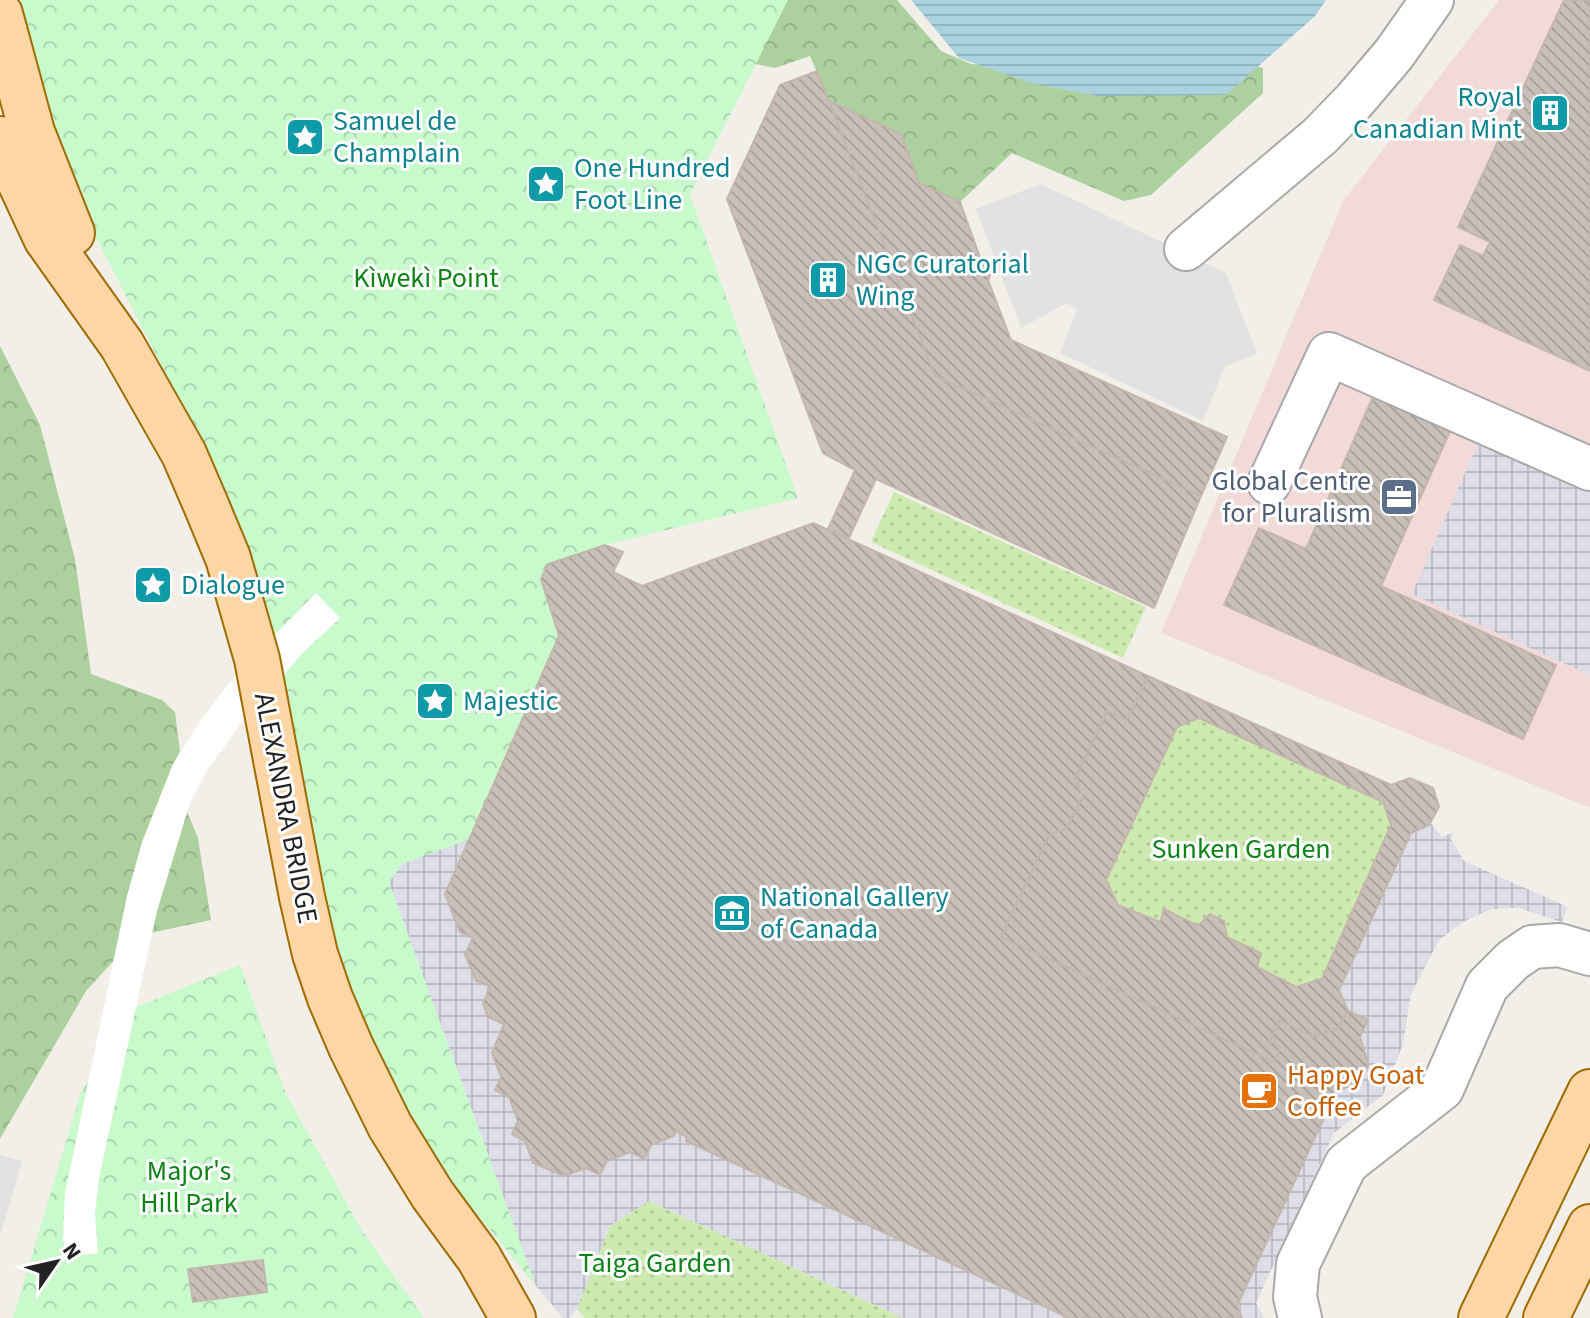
<svg xmlns="http://www.w3.org/2000/svg" width="1590" height="1318" font-family="'Source Sans 3',sans-serif">
  <defs>
    <pattern id="forest-crowns" width="20" height="18" patternUnits="userSpaceOnUse" patternTransform="scale(2)"><rect width="20" height="18" fill="#add19e"/><path d="M2 6a3 3 0 1 1 6 0M12 15a3 3 0 1 1 6 0" fill="none" stroke="#95b388"/></pattern>
    <pattern id="park-crowns" width="20" height="18" patternUnits="userSpaceOnUse" patternTransform="scale(2)"><rect width="20" height="18" fill="#c8facc"/><path d="M2 6a3 3 0 1 1 6 0M12 15a3 3 0 1 1 6 0" fill="none" stroke="#acd6af"/></pattern>
    <pattern id="garden-dots" width="8" height="8" patternUnits="userSpaceOnUse" patternTransform="scale(2)"><rect width="8" height="8" fill="#cdebb0"/><path d="M2 2h.1M6 6h.1" fill="none" stroke="#b0c997" stroke-width="1.8" stroke-linecap="round"/></pattern>
    <pattern id="plaza-grid" width="8" height="8" patternUnits="userSpaceOnUse" patternTransform="scale(2)"><rect width="8" height="8" fill="#dddde8"/><path d="M0 4h8M4 0v8" fill="none" stroke="#bdbdc7"/></pattern>
    <pattern id="water-rules" width="6" height="5" patternUnits="userSpaceOnUse" patternTransform="scale(2)"><rect width="6" height="5" fill="#aad3df"/><path d="M0 2.5h6" fill="none" stroke="#92b5bf"/></pattern>
    <pattern id="building-back-hatch" width="6" height="6" patternUnits="userSpaceOnUse" patternTransform="scale(2)"><rect width="6" height="6" fill="#c7bfb8"/><path d="M-1 5l2 2M0 0l6 6M5-1l2 2" fill="none" stroke="#aba49e"/></pattern>
  </defs>
  <rect width="100%" height="100%" fill="#f2efe9"/>
  <!-- commercial -->
  <path fill="#f2dad9" d="M1499,0H1590V808L1161,633L1343,201Z"/>
  <!-- forest -->
  <path fill="url(#forest-crowns)" d="M567,0H897L941,51L971,64L1192,80L1245,63L1263,68V93L1151,195L1124,201L1012,153L960,202L919,183L900,134L829,101L810,56L775,68L741,61Z
    M0,346L40,425L75,559L91,674L162,700L175,712L180,751L170,771L198,838L211,920L136,936L86,991L0,1139Z"/>
  <!-- park -->
  <path fill="url(#park-crowns)" d="M16,0H788L690,195L798,498L605,545L548,564L541,579L559,636L470,839L402,864L389,882L536,1286L436,1164L369,1039L332,937L264,596L225,491L88,221L33,96Z
    M240,965L286,1094L362,1231L424,1318H13L81,1092L134,1008Z"/>
  <!-- garden -->
  <path fill="url(#garden-dots)" d="M894,492L1146,607L1123,658L871,542Z
    M1199,718L1383,802L1391,825L1322,979L1296,987L1118,905L1106,880L1177,727Z
    M649,1201L903,1318H585L577,1309L610,1226Z"/>
  <!-- parking -->
  <path fill="#e2e2e2" d="M1041,184L1226,273L1257,354L1225,366L1203,421L1060,353L1077,309L1067,303L1021,328L976,209Z
    M0,1155L22,1161L0,1236Z"/>
  <!-- plaza -->
  <path fill="url(#plaza-grid)" d="M1479,441L1590,488V675L1412,594Z
    M1430,822L1442,837L1454,832L1451,839L1464,861L1568,907L1562,922L1519,908L1491,909L1463,922L1439,940L1411,994L1403,1044L1383,1095L1334,1133L1256,1303L1264,1318H1242L1237,1306L1217,1295L1336,1092L1360,1081L1368,1064L1360,1037L1368,1020L1348,1011L1339,990L1411,833Z
    M470,839L445,894L460,932L473,938L465,954L476,981L490,986L483,1004L488,1017L504,1024L492,1053L501,1077L515,1083L509,1097L518,1121L532,1127L533,1163L564,1176L586,1168L591,1154L608,1161L630,1152L636,1139L651,1145L674,1136L676,1131L687,1137L686,1141L1069,1318H903L649,1201L610,1226L577,1309L570,1318H563L536,1286L389,882L402,864Z"/>
  <!-- water -->
  <path fill="url(#water-rules)" d="M911,0H1326L1315,16L1226,95L1099,96L1034,84L959,58Z"/>
  <!-- pier -->
  <path fill="#fff" d="M316,593L340,618L302,654L242,722L208,769L190,803L157,911L99,1178L95,1215L98,1253L67,1257L63,1239L65,1193L127,896L142,842L173,764L203,717L238,672Z"/>
  <!-- building -->
  <path fill="url(#building-back-hatch)" stroke="#c4b6ab" stroke-width="2" fill-rule="evenodd" d="M1564,0H1590V371L1434,300L1460,245L1483,256L1490,242L1458,227Z
    M817,71L935,376L1201,496L1154,608L876,479L849,538L828,529L855,470L823,453L727,199L780,85Z
    M829,101L901,134L919,183L960,202L982,263L993,268L988,280L1011,340L1227,437L1201,496L935,376Z
    M1374,394L1451,429L1381,586L1556,665L1523,739L1224,605L1259,528L1306,549Z
    M813,523L1148,676L1127,720L1107,711L1075,778L1083,797L1067,828L1049,835L1001,937L1274,1062L1280,1047L1270,1041L1280,1020L1313,1037L1339,1027L1348,1011L1368,1020L1360,1037L1368,1064L1360,1081L1336,1092L1237,1306L1242,1318H1069L686,1141L687,1137L676,1131L674,1136L651,1145L644,1159L630,1152L607,1161L600,1175L586,1168L564,1176L533,1163L525,1141L512,1134L518,1121L509,1097L495,1090L501,1077L492,1053L504,1024L488,1017L483,1004L490,986L476,981L465,954L473,938L460,932L445,894L559,636L541,579L548,564L605,545L623,552L613,572L642,586Z
    M1148,676L1391,785L1410,778L1433,788L1439,807L1429,825L1411,833L1339,990L1348,1011L1339,1027L1313,1037L1280,1020L1270,1041L1280,1047L1274,1062L1001,937L1049,835L1067,828L1083,797L1075,778L1107,711L1127,720ZM1199,718L1383,802L1391,825L1322,979L1296,987L1257,967L1261,953L1227,937L1224,921L1210,914L1198,926L1164,909L1160,922L1118,905L1106,880L1177,727Z
    M263,1260L267,1292L193,1302L188,1269Z"/>
  <g fill="none" stroke-linecap="round" stroke-linejoin="round">
    <defs>
      <path id="minor" d="M1186,249L1320,136L1354,101L1394,54L1432,0
        M1269,483L1329,354L1590,469
        M1300,1318L1295,1297L1298,1264L1346,1164L1442,1089L1487,986L1513,960L1532,947L1559,945L1590,954"/>
      <path id="major" d="M0,14L32,132L72,233
        M0,139L46,238L122,345L184,454L206,505L228,558L257,659L302,897L315,954L330,998L351,1047L390,1126L432,1194L479,1258L513,1318
        M1481,1318L1590,1092
        M1546,1318L1590,1227"/>
    </defs>
    <!-- minor casing -->
    <use href="#minor" stroke="#a9a9a9" stroke-width="46"/>
    <!-- major casing -->
    <use href="#major" stroke="#a06b00" stroke-width="48"/>
    <!-- minor -->
    <use href="#minor" stroke="#fff" stroke-width="42"/>
    <!-- major -->
    <use href="#major" stroke="#fcd6a4" stroke-width="44"/>
  </g>
  <!-- icons -->
  <defs>
    <symbol id="building-square" viewBox="-11 -11 22 22"><rect x="-9" y="-9" width="18" height="18" rx="4" fill="#0f9aa8" stroke="#fff"/><path d="M-4-6H4V6H1V3H-1V6H-4ZM-2.5-4.3h1.7v1.8h-1.7ZM.8-4.3h1.7v1.8H.8ZM-2.5-1h1.7V.8h-1.7ZM.8-1h1.7V.8H.8Z" fill="#fff"/></symbol>
    <symbol id="sight-square" viewBox="-11 -11 22 22"><rect x="-9" y="-9" width="18" height="18" rx="4" fill="#0f9aa8" stroke="#fff"/><path d="M0-6L1.8-2.2L6-1.7L2.9 1.2L3.7 5.4L0 3.3L-3.7 5.4L-2.9 1.2L-6-1.7L-1.8-2.2Z" fill="#fff"/></symbol>
    <symbol id="office-square" viewBox="-11 -11 22 22"><rect x="-9" y="-9" width="18" height="18" rx="4" fill="#5c6f8a" stroke="#fff"/><path d="M-6-3h4V-5.5h4V-3h4V5H-6ZM-1-4.5V-3h2v-1.5ZM-6 0V1H6V0Z" fill="#fff"/></symbol>
    <symbol id="museum-square" viewBox="-11 -11 22 22"><rect x="-9" y="-9" width="18" height="18" rx="4" fill="#0f9aa8" stroke="#fff"/><path d="M0-6L6-3V-2H-6V-3ZM-5-1h2V3h-2ZM-1-1h2V3h-2ZM3-1h2V3H3ZM-6 4H6V6H-6Z" fill="#fff"/></symbol>
    <symbol id="cafe-square" viewBox="-11 -11 22 22"><rect x="-9" y="-9" width="18" height="18" rx="4" fill="#e8710a" stroke="#fff"/><path d="M-5.5-4.5H6V0H3Q3 3.5 0 3.5H-2.5Q-5.5 3.5-5.5 0ZM3-3.2v2h1.7v-2ZM-6 4.5H4V6H-6Z" fill="#fff"/></symbol>
  </defs>
  <g fill-rule="evenodd">
    <use href="#building-square" x="1528" y="91" width="44" height="44"/>
    <use href="#sight-square" x="283" y="115" width="44" height="44"/>
    <use href="#sight-square" x="524" y="162" width="44" height="44"/>
    <use href="#building-square" x="806" y="258" width="44" height="44"/>
    <use href="#office-square" x="1377" y="475" width="44" height="44"/>
    <use href="#sight-square" x="131" y="563" width="44" height="44"/>
    <use href="#sight-square" x="413" y="679" width="44" height="44"/>
    <use href="#museum-square" x="710" y="891" width="44" height="44"/>
    <use href="#cafe-square" x="1237" y="1069" width="44" height="44"/>
  </g>
  <g text-anchor="middle" dominant-baseline="central" stroke-width="6" stroke-linejoin="round" paint-order="stroke">
    <!-- culture labels -->
    <g font-size="28" fill="#0d838f" stroke="#fff" text-anchor="start">
      <text x="1522" y="97" text-anchor="end">Royal<tspan x="1522" dy="32">Canadian Mint</tspan></text>
      <text x="333" y="121">Samuel de<tspan x="333" dy="32">Champlain</tspan></text>
      <text x="574" y="168">One Hundred<tspan x="574" dy="32">Foot Line</tspan></text>
      <text x="856" y="264">NGC Curatorial<tspan x="856" dy="32">Wing</tspan></text>
      <text x="181" y="585">Dialogue</text>
      <text x="463" y="701">Majestic</text>
      <text x="760" y="897">National Gallery<tspan x="760" dy="32">of Canada</tspan></text>
    </g>
    <!-- park labels -->
    <g font-size="28" fill="#0c8416" stroke="#fff">
      <text x="426" y="278">Kìwekì Point</text>
      <text x="1241" y="849">Sunken Garden</text>
      <text x="189" y="1171">Major's<tspan x="189" dy="32">Hill Park</tspan></text>
      <text x="655" y="1263">Taiga Garden</text>
    </g>
    <!-- service labels -->
    <g font-size="28" fill="#4e5e75" stroke="#fff" text-anchor="end">
      <text x="1371" y="481">Global Centre<tspan x="1371" dy="32">for Pluralism</tspan></text>
    </g>
    <!-- street labels -->
    <g font-size="28" fill="#222" stroke="#fff">
      <text transform="translate(286 808) rotate(79)">ALEXANDRA BRIDGE</text>
    </g>
    <!-- food labels -->
    <g font-size="28" fill="#c56008" stroke="#fff" text-anchor="start">
      <text x="1287" y="1075">Happy Goat<tspan x="1287" dy="32">Coffee</tspan></text>
    </g>
  </g>
  <!-- north arrow -->
  <g transform="translate(56 1262) rotate(56)" stroke="#ffffff" stroke-width="6" paint-order="stroke">
  <path d="M0-6L14 30L0 20L-14 30Z" fill="#222222"/>
  <text y="-12" font-size="22" font-weight="bold" text-anchor="middle" fill="#222222">N</text>
  </g>
</svg>
